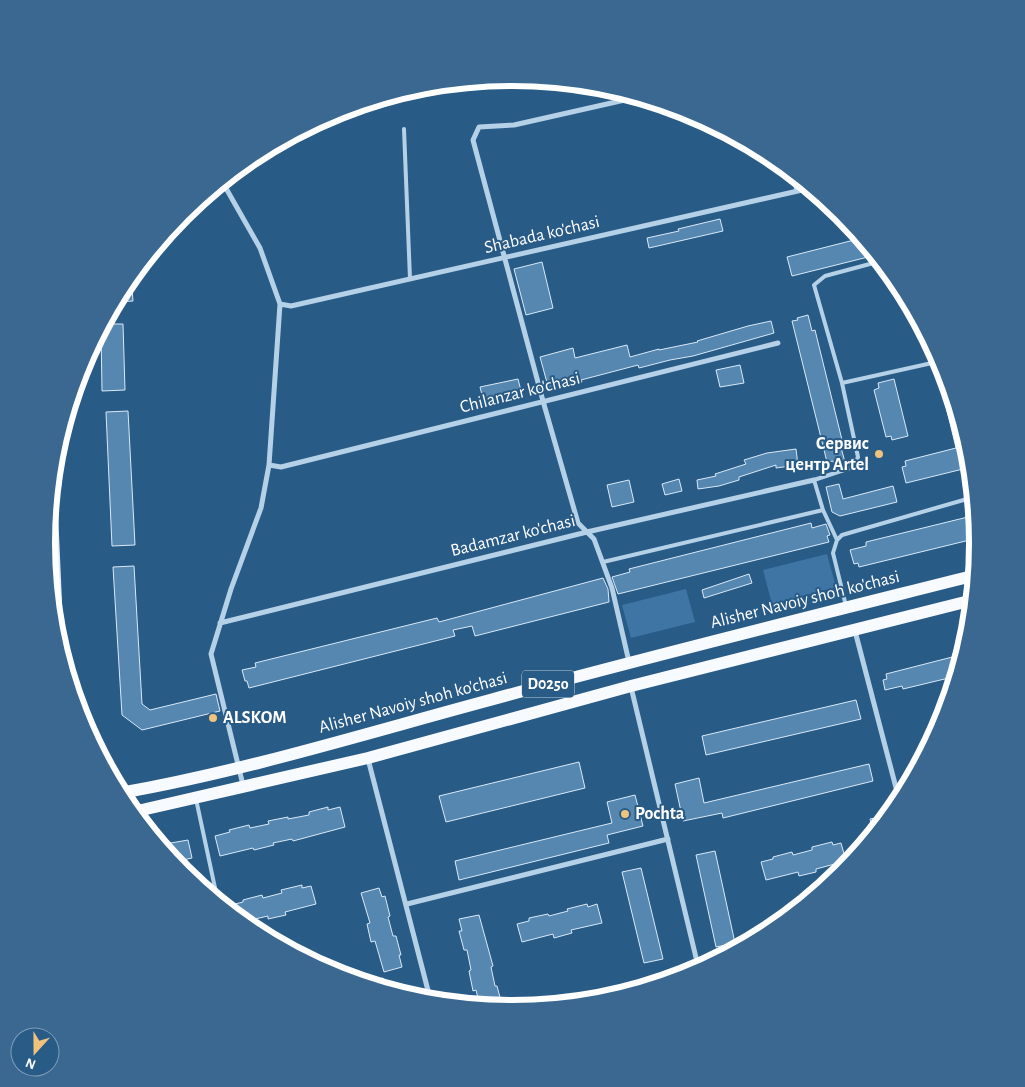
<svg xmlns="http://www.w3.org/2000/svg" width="1025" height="1087" font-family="'Alegreya Sans',sans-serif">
  <rect width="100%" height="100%" fill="#295b87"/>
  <!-- green -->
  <path fill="#3e75a4" d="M827,554L836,587L772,604L763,570Z
    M686,589L695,622L631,638L622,605Z"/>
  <!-- building -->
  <path fill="#5687b1" stroke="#d9e9f7" d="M720,219L723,231L649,248L647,238L679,231L678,229Z
    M862,238L876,255L792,276L787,257Z
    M542,262L553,308L526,315L514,269Z
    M131,277L133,301L116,302L125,284Z
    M808,315L812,331L815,330L843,444H840L845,462L834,465L833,461L827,462L792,321L798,320L797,318Z
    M771,321L774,333L693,356L670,360L639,368L638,365L581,380L582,382L549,390L540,357L573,348L575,358L627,345L630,357L659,349V350L698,342L697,341L748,326Z
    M104,324H123L125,390L102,391L101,330Z
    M740,365L744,383L720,387L716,370Z
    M518,379L522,395L484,403L480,387Z
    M894,379L908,436L892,440L891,436L886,437L874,390L879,388L878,383Z
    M953,396L968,447L958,449L963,469L906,483L902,467L906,466L905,461L956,448L944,398Z
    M128,411L135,545L112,546L106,412Z
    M796,449L798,465L776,468V465L739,477V480L719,486L698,489L697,480L716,476L715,474L746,464L744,460L767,453Z
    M679,479L682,491L665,495L662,484Z
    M629,480L634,502L612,507L607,485Z
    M839,484L843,499L893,486L897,502L840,516L832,512L826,487Z
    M976,515L978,538L859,567L858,563L854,564L850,550L866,546V542Z
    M811,523L812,528L826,524L830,535L827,536L829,542L618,594L612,577L630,572L629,569Z
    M134,566L142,704L150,710L216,694L220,711L142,730L122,715L113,567Z
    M749,574L752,583L704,598L702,590Z
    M603,578L608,589L609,602L475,636L472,626L453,630L455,636L249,688L247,681H245L242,670L256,667L255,663L437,618L439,622Z
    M964,654L957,676L903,689L902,686L885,690L883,680L887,679L886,674Z
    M856,700L861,719L706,755L702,736Z
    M579,762L585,788L446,822L439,796Z
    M869,764L873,781L723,818L722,813L683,821L675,784L699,778L704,803Z
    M635,795L643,826L607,835L609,843L459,880L455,861L612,823L607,802Z
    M328,807V810L340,807L345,827L293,841L292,839L273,843L274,845L254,850L253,848L220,856L215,836L230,832L229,830L249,825L250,828L269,824L268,821L288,817V819L309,815V812Z
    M890,815L878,829L874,835L870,819Z
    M188,840L192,858L174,862L167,854L165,844Z
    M832,842L833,845L841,843L846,861L816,869V872L799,876L798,872L766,880L761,862L773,859V857L792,852L793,855L812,850V847Z
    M715,851L735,943L716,947L696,855Z
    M641,868L663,959L644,963L622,872Z
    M302,885V888L311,886L316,904L285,912L286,915L268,919V916L242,922L234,915L231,905L243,902V900L262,895L263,898L282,893L281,890Z
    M379,888L382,897L385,896L390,916L388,917L393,936H396L401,955H399L402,967L384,972L375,941L371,942L367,924L370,923L361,893Z
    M587,904L588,907L597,904L602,923L571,930L572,933L554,938L553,934L522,942L517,924L529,921V918L548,914L549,916L568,911L567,909Z
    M479,915L493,966L491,967L495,986H497L502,1005L500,1006L501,1009L480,1007L476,990L473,991L469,971L471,970L467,950H464L459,931H462L459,919Z
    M686,968L688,975L647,988L644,979Z
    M383,978L386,990L363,983Z"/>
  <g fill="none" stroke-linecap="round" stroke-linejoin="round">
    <!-- service -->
    <path stroke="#b5d1e8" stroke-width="4" d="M404,129L410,279
      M842,383L941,361
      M837,540L823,510L814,480L853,467L858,457L842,383L814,285L825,276L881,261
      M603,562L823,510
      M846,606L833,553L837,540L842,535L974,497
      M196,799L218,902"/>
    <!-- minor -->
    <path stroke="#b5d1e8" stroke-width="5" d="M793,173L797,191
      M224,180L223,183L260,248L280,304L269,465L261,508L231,589L211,654L243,785
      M280,304L291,306L811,188
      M269,465L281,467L778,343
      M220,623L587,532L814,480
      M855,631L900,803
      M629,662L612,588L594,539L578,523L543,401L473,140L479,127L514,125L638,97
      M631,687L699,970
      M368,759L431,1002
      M407,904L668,839
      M421,1001L430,997"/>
    <!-- secondary -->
    <path stroke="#dfecf7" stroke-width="10" d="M52,490L59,647"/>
    <!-- primary -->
    <path stroke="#f7fafe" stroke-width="12" d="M120,793C245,771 367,733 490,700C651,656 813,616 976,575
      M133,812L368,758L631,686L973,600"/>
  </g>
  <!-- markers -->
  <g fill="#efc37c" stroke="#295b87" stroke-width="2">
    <circle cx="879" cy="454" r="5"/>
    <circle cx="213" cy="718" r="5"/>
    <circle cx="625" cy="814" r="5"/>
  </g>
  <g text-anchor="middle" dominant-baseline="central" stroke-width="4" stroke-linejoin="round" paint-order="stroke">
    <!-- shield labels -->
    <rect fill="#295b87" stroke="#bfcedb" stroke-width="1" x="522" y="670.5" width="52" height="27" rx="4"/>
    <g font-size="16" font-weight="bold" fill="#fff">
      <text x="548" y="684">D025o</text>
    </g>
    <!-- street labels -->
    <g font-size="18" fill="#fff" stroke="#295b87">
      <text transform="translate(542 235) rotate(-13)">Shabada ko'chasi</text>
      <text transform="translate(520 393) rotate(-14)">Chilanzar ko'chasi</text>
      <text transform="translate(513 536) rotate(-14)">Badamzar ko'chasi</text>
      <text transform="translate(805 600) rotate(-14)">Alisher Navoiy shoh ko'chasi</text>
      <text transform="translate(413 703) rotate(-15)">Alisher Navoiy shoh ko'chasi</text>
    </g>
    <!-- poi labels -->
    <g font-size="18" font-weight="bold" fill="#fff" stroke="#295b87" text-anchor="start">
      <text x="869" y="444" text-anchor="end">Сервис<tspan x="869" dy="21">центр Artel</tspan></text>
      <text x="223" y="718">ALSKOM</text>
      <text x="635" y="814">Pochta</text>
    </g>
  </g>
  <!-- crop -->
  <path d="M0 0H1025V1087H0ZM55 543a457 457 0 1 1 914 0a457 457 0 1 1-914 0Z" fill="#3a6891" fill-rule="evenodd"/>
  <path fill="none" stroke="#fff" stroke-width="6" d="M55 543a457 457 0 1 1 914 0a457 457 0 1 1-914 0Z"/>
  <!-- north arrow -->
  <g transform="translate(35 1052) rotate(201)"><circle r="24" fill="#295b87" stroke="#7f9db7"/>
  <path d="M0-4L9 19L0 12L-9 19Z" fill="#efc37c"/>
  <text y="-8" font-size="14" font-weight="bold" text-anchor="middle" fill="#ffffff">N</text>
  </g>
</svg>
